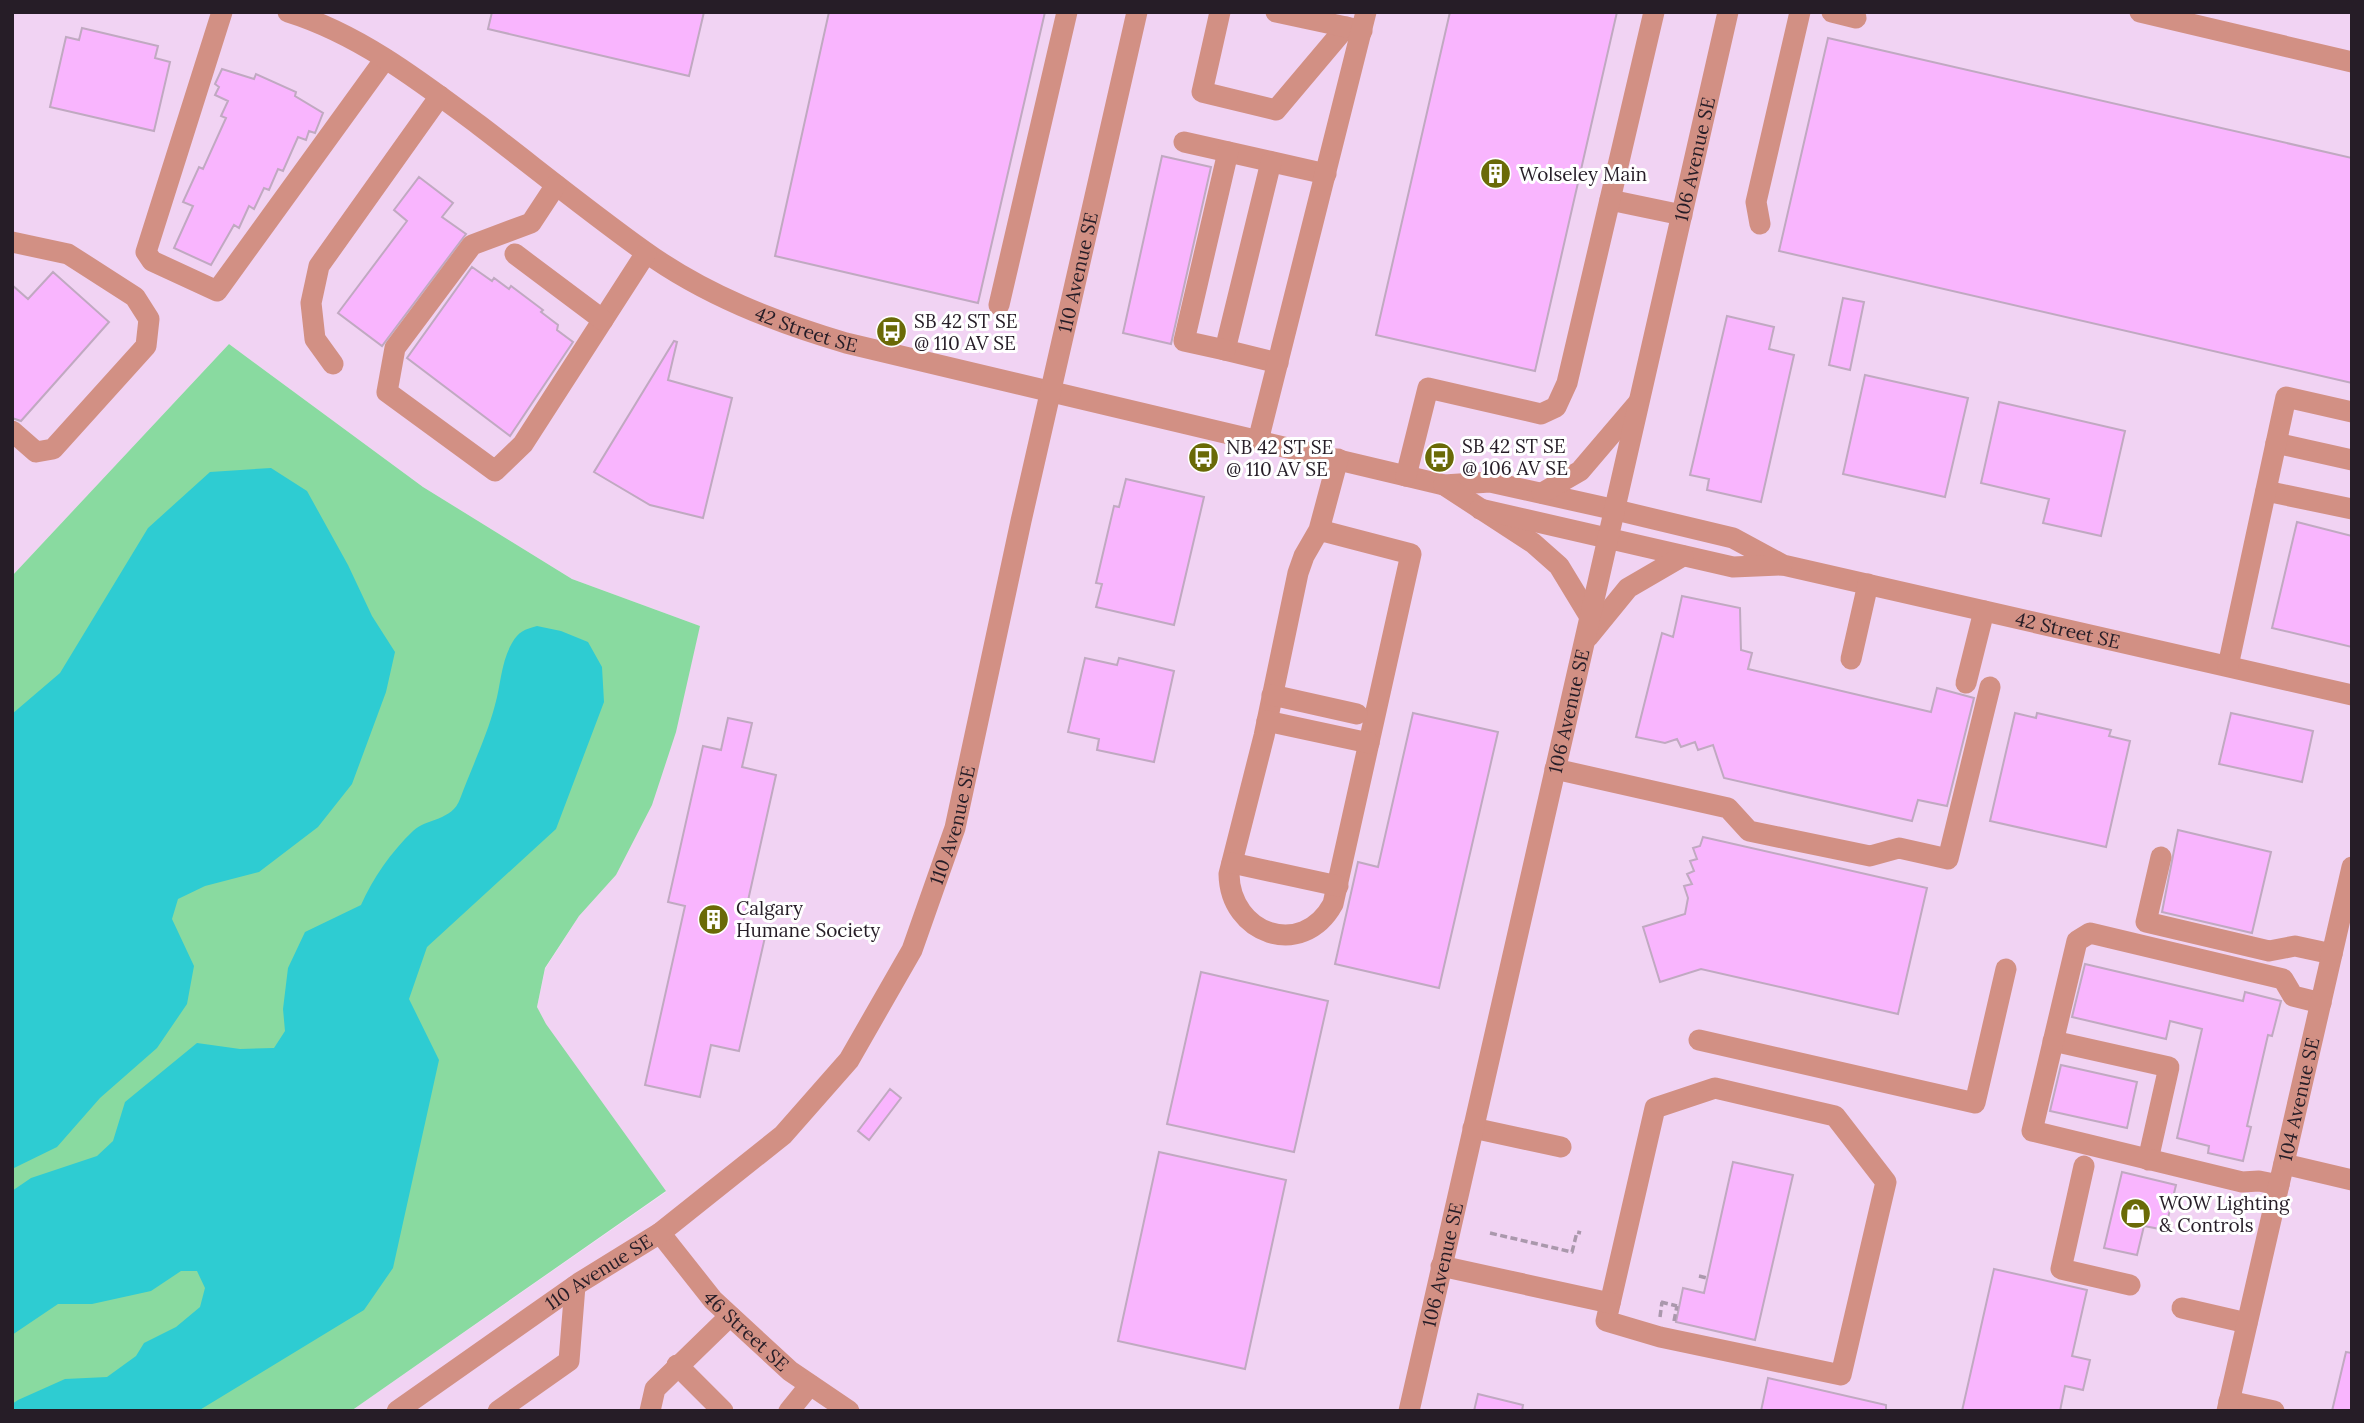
<svg xmlns="http://www.w3.org/2000/svg" width="2364" height="1423" font-family="Lora,serif">
  <rect width="100%" height="100%" fill="#f8e0fa"/>
  <!-- built -->
  <path fill="#f1d3f3" d="M12,12H2352V1411H351L666,1192L545,1024L537,1007L545,969L579,916L616,875L700,626L572,579L423,487L229,344L12,576Z"/>
  <!-- green -->
  <path fill="#89daa0" d="M229,344L423,487L572,579L700,626L676,732L652,805L616,875L579,916L545,968L537,1007L546,1024L666,1191L351,1411H12V576Z"/>
  <!-- water -->
  <path fill="#2eccd2" d="M271,468L307,491L348,565L372,616L395,652L386,692L352,784L318,827L259,872L205,886L178,899L172,919L194,966L187,1004L157,1048L100,1098L57,1147L12,1169V714L60,673L148,528L210,472Z
    M537,626L561,631L588,642L602,667L604,702L556,829L427,947L409,999L439,1060L393,1268L364,1310L198,1411H12V1404L18,1400L65,1379L107,1377L136,1356L144,1343L176,1327L200,1307L205,1288L197,1271H181L151,1291L92,1304H58L12,1335V1191L31,1178L97,1156L113,1141L125,1102L197,1043L240,1049L274,1048L285,1031L283,1009L288,968L305,932L361,905C373,878 391,852 413,831C427,818 452,821 460,799C471,769 487,736 495,705C501,684 501,662 512,643C518,632 525,629 537,626Z"/>
  <!-- building -->
  <path fill="#f9b5fe" stroke="#c0a9c1" stroke-width="2" d="M492,12H704L689,76L488,29Z
    M829,12H1045L978,303L775,256Z
    M1450,12H1617L1535,371L1376,335Z
    M82,28L158,46L155,58L170,62L154,131L50,107L66,37L79,40Z
    M1828,38L2352,158V383L1779,251Z
    M222,69L254,79L256,74L296,92L295,96L323,113L315,133L309,131L306,140L298,137L283,171L278,169L269,190L264,188L254,209L249,206L239,228L234,225L211,265L174,248L193,206L183,202L199,167L203,169L226,118L221,116L228,101L215,95L219,87L215,84Z
    M1162,156L1211,167L1171,344L1123,333Z
    M419,177L453,203L442,217L466,234L382,346L338,313L407,221L394,210Z
    M472,267L492,281L494,278L509,289L511,286L543,310L541,312L558,325L557,330L573,342L510,436L407,358Z
    M53,272L109,322L21,421L12,418V285L28,299Z
    M1843,298L1864,302L1850,370L1829,365Z
    M1727,316L1774,327L1769,349L1794,355L1761,502L1707,490L1709,479L1690,475Z
    M674,341L677,342L668,380L732,398L703,518L650,505L594,472Z
    M1865,375L1968,398L1945,497L1843,474Z
    M1999,402L2125,431L2101,536L2043,523L2049,499L1981,483Z
    M1126,479L1204,497L1174,625L1096,607L1102,584L1096,583L1114,506L1119,507Z
    M2297,522L2352,536V647L2272,628Z
    M1682,596L1740,608L1741,650L1752,653L1748,669L1931,712L1937,688L1974,698L1947,806L1918,800L1912,821L1724,778L1713,745L1698,750L1695,742L1681,747L1677,739L1665,743L1636,737L1662,633L1673,637Z
    M1085,658L1117,665L1119,658L1174,671L1154,762L1097,750L1099,739L1068,732Z
    M1413,713L1498,732L1439,988L1335,964L1358,862L1378,867Z
    M2015,713L2036,718L2037,713L2111,730L2109,736L2130,741L2106,847L1990,821Z
    M2231,713L2313,731L2302,782L2219,764Z
    M728,718L752,723L742,767L776,775L741,932L765,937L739,1051L711,1045L700,1097L645,1085L685,906L668,902L703,746L721,750Z
    M2178,830L2271,852L2252,933L2162,912Z
    M1703,837L1927,888L1898,1014L1701,969L1660,982L1643,927L1685,914L1688,898L1684,886L1692,884L1687,874L1694,871L1690,861L1697,859L1693,848L1700,846Z
    M2085,964L2243,1001L2245,992L2281,1001L2272,1036L2268,1035L2247,1126L2251,1127L2243,1161L2208,1153L2209,1146L2177,1138L2202,1029L2170,1021L2166,1039L2072,1017Z
    M1201,972L1328,1001L1294,1152L1167,1124Z
    M2061,1065L2137,1082L2127,1128L2050,1111Z
    M890,1089L901,1098L869,1140L858,1131Z
    M1159,1152L1286,1180L1245,1369L1118,1341Z
    M1733,1162L1793,1175L1755,1340L1676,1322L1683,1288L1704,1293Z
    M2122,1172L2176,1185L2165,1230L2144,1226L2137,1255L2104,1248Z
    M1994,1269L2087,1290L2072,1356L2090,1360L2083,1390L2065,1386L2060,1411H1962Z
    M2346,1352L2352,1353V1411H2332Z
    M1768,1378L1886,1405V1411H1761Z
    M1478,1394L1523,1405L1522,1411H1474Z"/>
  <g fill="none" stroke-linecap="round" stroke-linejoin="round">
    <!-- path -->
    <path stroke="#aa98ac" stroke-width="3.5" stroke-dasharray="7 3.5" stroke-linecap="butt" d="M1490,1233L1572,1252L1577,1232L1581,1233
      M1699,1276L1707,1278
      M1661,1302L1677,1306
      M1660,1317L1662,1302
      M1674,1321L1677,1306"/>
    <!-- minor -->
    <g stroke="#d29084" stroke-width="21">
      <path d="M222,12L146,252L152,261L217,291L385,59"/>
      <path id="s1" d="M288,12C359,34 420,81 479,125C534,167 588,211 644,251C705,295 775,322 846,343L1444,485L1490,482L1616,510L1733,538L1783,565L2352,695"/>
      <path d="M1220,12L1202,92L1276,110L1346,27L1362,31"/>
      <path d="M1276,12L1346,27"/>
      <path d="M1832,12L1856,18"/>
      <path d="M2140,12L2352,62"/>
      <path d="M1184,142L1326,174"/>
      <path d="M1271,162L1225,350L1278,363"/>
      <path d="M556,185L531,223L472,245L395,348L387,392L495,471L523,444L646,253"/>
      <path d="M1610,200L1682,215"/>
      <path d="M1760,224L1756,202L1800,12"/>
      <path d="M12,242L68,254L135,297L149,319L146,346L53,449L36,452L12,431"/>
      <path d="M515,254L603,320"/>
      <path d="M999,305L1067,12"/>
      <path d="M1225,350L1184,341L1228,152"/>
      <path d="M333,364L315,339L311,303L319,266L440,96"/>
      <path d="M1258,441L1366,12"/>
      <path d="M2276,443L2352,460"/>
      <path d="M1406,476L1428,388L1541,414L1556,407L1567,383L1654,12"/>
      <path d="M1444,485L1533,543L1559,566L1590,617"/>
      <path d="M2266,491L2352,509"/>
      <path d="M1542,493L1580,471L1638,403"/>
      <path d="M1480,509L1733,567L1782,565"/>
      <path d="M1319,530L1411,554L1333,904C1302,960 1230,934 1229,874L1264,736L1298,573L1304,556L1319,530L1338,459"/>
      <path d="M1588,637L1628,588L1683,556"/>
      <path d="M1851,659L1868,584"/>
      <path d="M2228,666L2286,397L2352,412"/>
      <path d="M1966,683L1984,611"/>
      <path d="M1272,695L1357,714"/>
      <path d="M1267,721L1369,743"/>
      <path d="M1555,769L1728,808L1749,831L1870,856L1899,848L1948,859L1990,687"/>
      <path d="M2161,857L2146,922L2269,951L2295,946L2332,954"/>
      <path d="M1232,863L1338,886"/>
      <path d="M1699,1040L1975,1103L2006,969"/>
      <path d="M2053,1041L2169,1067L2148,1160"/>
      <path d="M1715,1088L1835,1116L1886,1182L1841,1375L1660,1337L1606,1321L1655,1108Z"/>
      <path d="M1473,1128L1561,1147"/>
      <path d="M2284,1164L2352,1180"/>
      <path d="M2084,1166L2061,1269L2130,1285"/>
      <path d="M2279,1185L2259,1181L2242,1182L2032,1131L2077,941L2090,933L2283,979L2293,996L2321,1003"/>
      <path id="s2" d="M660,1233L713,1300L790,1371L849,1411"/>
      <path d="M1441,1266L1610,1303"/>
      <path d="M2182,1308L2247,1323"/>
      <path d="M677,1365L723,1411"/>
      <path d="M2229,1401L2274,1411"/>
      <path id="s3" d="M397,1411L579,1283L660,1233L783,1135L849,1060L912,950L955,828L1021,521L1137,12"/>
      <path d="M498,1411L569,1361L575,1286"/>
      <path d="M650,1411L655,1389L730,1316"/>
      <path d="M789,1411L810,1385"/>
      <path id="s4" d="M1409,1411L1728,12"/>
      <path id="s5" d="M2227,1411L2352,867"/>
    </g>
  </g>
  <!-- icons -->
  <defs>
    <symbol id="building-disc" viewBox="-11 -11 22 22"><circle r="9.5" fill="#6a6a07" stroke="#fff"/><path d="M-4-6H4V6H1V3H-1V6H-4ZM-2.5-4.3h1.7v1.8h-1.7ZM.8-4.3h1.7v1.8H.8ZM-2.5-1h1.7V.8h-1.7ZM.8-1h1.7V.8H.8Z" fill="#fff"/></symbol>
    <symbol id="bus-disc" viewBox="-11 -11 22 22"><circle r="9.5" fill="#6a6a07" stroke="#fff"/><path d="M-5-6H5V4H4V6H2V4H-2V6H-4V4H-5ZM-3.5-4V0h7V-4ZM-3.5 1.2v1.5H-2V1.2ZM2 1.2v1.5H3.5V1.2Z" fill="#fff"/></symbol>
    <symbol id="shop-disc" viewBox="-11 -11 22 22"><circle r="9.5" fill="#6a6a07" stroke="#fff"/><path d="M-5-2.5h2.3a2.7 3.5 0 0 1 5.4 0H5L5.5 6h-11ZM-1.5-2.5h3a1.5 2.3 0 0 0-3 0Z" fill="#fff"/></symbol>
  </defs>
  <g fill-rule="evenodd">
    <use href="#building-disc" x="1478" y="156" width="35" height="35"/>
    <use href="#bus-disc" x="874" y="314" width="35" height="35"/>
    <use href="#bus-disc" x="1422" y="440" width="35" height="35"/>
    <use href="#bus-disc" x="1186" y="440" width="35" height="35"/>
    <use href="#building-disc" x="696" y="902" width="35" height="35"/>
    <use href="#shop-disc" x="2118" y="1196" width="35" height="35"/>
  </g>
  <g text-anchor="middle" dominant-baseline="central" stroke-width="6" stroke-linejoin="round" paint-order="stroke">
    <!-- street labels -->
    <g font-size="19" fill="#261d27" stroke="#fff">
      <text stroke="none"><textPath href="#s4" startOffset="1284">106 Avenue SE</textPath></text>
      <text stroke="none"><textPath href="#s3" startOffset="1400">110 Avenue SE</textPath></text>
      <text stroke="none"><textPath href="#s1" startOffset="612">42 Street SE</textPath></text>
      <text stroke="none"><textPath href="#s1" startOffset="1913">42 Street SE</textPath></text>
      <text stroke="none"><textPath href="#s4" startOffset="718">106 Avenue SE</textPath></text>
      <text stroke="none"><textPath href="#s3" startOffset="833">110 Avenue SE</textPath></text>
      <text stroke="none"><textPath href="#s5" startOffset="320">104 Avenue SE</textPath></text>
      <text stroke="none"><textPath href="#s4" startOffset="150">106 Avenue SE</textPath></text>
      <text stroke="none"><textPath href="#s3" startOffset="245">110 Avenue SE</textPath></text>
      <text stroke="none"><textPath href="#s2" startOffset="131">46 Street SE</textPath></text>
    </g>
    <!-- poi labels -->
    <g font-size="19" fill="#261d27" stroke="#fff" text-anchor="start">
      <text x="1519" y="174">Wolseley Main</text>
      <text x="914" y="321">SB 42 ST SE<tspan x="914" dy="22">@ 110 AV SE</tspan></text>
      <text x="1462" y="446">SB 42 ST SE<tspan x="1462" dy="22">@ 106 AV SE</tspan></text>
      <text x="1226" y="447">NB 42 ST SE<tspan x="1226" dy="22">@ 110 AV SE</tspan></text>
      <text x="736" y="908">Calgary<tspan x="736" dy="22">Humane Society</tspan></text>
      <text x="2159" y="1203">WOW Lighting<tspan x="2159" dy="22">&amp; Controls</tspan></text>
    </g>
  </g>
  <!-- border -->
  <rect width="2364" height="1423" fill="none" stroke="#261d27" stroke-width="28"/>
</svg>
